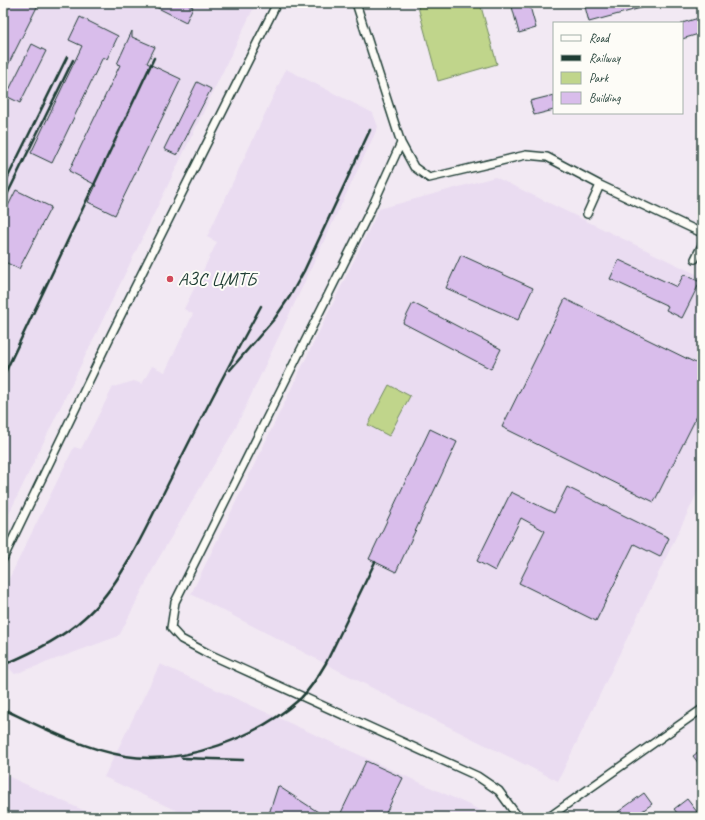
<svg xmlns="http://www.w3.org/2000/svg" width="705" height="820" font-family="Caveat,sans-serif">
  <rect width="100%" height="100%" fill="#f2e9f3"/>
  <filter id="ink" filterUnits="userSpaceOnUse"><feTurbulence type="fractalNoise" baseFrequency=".025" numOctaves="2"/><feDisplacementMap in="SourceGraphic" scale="8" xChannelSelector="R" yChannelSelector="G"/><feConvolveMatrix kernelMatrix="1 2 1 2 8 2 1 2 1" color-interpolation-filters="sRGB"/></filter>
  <g filter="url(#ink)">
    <!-- built -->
    <path fill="#eadcf1" d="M3,3H256L3,526Z
      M286,69L373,113L378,127L235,429L157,561L120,634L116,637L15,674L3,662V591L74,447L81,449L113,387L134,381L142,384L152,366L165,372L193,314L184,309L217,242L207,237Z
      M495,177L702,277V483L558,781L409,707L191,594L379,209Z
      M160,664L491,815L489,817H190L104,777Z
      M3,774L98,817H3Z"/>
    <!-- green -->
    <path fill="#c0d58b" stroke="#708960" d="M417,3H480L497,64L438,81Z
      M389,385L410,396L389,436L368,425Z"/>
    <!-- building -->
    <path fill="#d9bdeb" stroke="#1f3d34" d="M6,3H39L3,75V9Z
      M148,3H185L193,7L186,22Z
      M511,3H529L536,28L519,33Z
      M584,3H651L652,5L589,22Z
      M80,17L118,36L107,59L103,57L52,163L31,153L82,46L69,40Z
      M702,17V33L682,39V23Z
      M132,31V37L155,47L147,63L181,79L115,215L88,202L96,185L69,171L120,65L117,64Z
      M32,44L46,51L20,103L6,96Z
      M197,82L211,89L177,155L164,149Z
      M554,95V110L534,115L530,101Z
      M16,190L51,207L19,269L3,261V216Z
      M461,255L533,288L518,320L446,288Z
      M619,260L677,287L684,274L700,282L682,318L666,310L668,306L610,279Z
      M565,299L702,366V406L654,502L502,427Z
      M413,303L501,349L491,369L403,323Z
      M430,429L457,442L396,572L369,559Z
      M567,487L669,538L660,557L634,544L596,621L519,583L545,531L521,518L495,571L477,561L511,492L554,513Z
      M702,749V768L693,756Z
      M366,761L403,778L384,817H339Z
      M278,786L318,812L315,817H268Z
      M644,793L652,804L634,817H621L618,812Z
      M687,799L701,817H680L674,809Z"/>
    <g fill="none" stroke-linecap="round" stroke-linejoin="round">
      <defs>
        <path id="minor" d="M356,3L401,143L414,167L429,178L526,155L547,157L600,185L702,233
          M401,143L371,209L175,602L171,628L181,639L209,654L477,776L499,791L518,817
          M587,214L600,185
          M695,259L702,245
          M3,559L112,333L277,3
          M549,817L702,709"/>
      </defs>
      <!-- minor casing -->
      <use href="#minor" stroke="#1f3d34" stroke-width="10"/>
      <!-- minor -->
      <use href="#minor" stroke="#fdfcf7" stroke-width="7"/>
      <!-- rail -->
      <path stroke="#1f3d34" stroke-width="2.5" d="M3,187L67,57
        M3,203L73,60
        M230,370L275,318L290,296L304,271L370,130
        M3,377L154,58
        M3,665C32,653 61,639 84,618C123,584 148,523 171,478C200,420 230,363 261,306
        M3,709C41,727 83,749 125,756C184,766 258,737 301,698C311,688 319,675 326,663L375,562
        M182,758L243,760"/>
    </g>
  </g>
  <!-- markers -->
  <circle fill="#d1495b" stroke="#fdfcf7" stroke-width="1.5" cx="170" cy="279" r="4"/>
  <g text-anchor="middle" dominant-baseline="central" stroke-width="4" stroke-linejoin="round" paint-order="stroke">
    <!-- poi labels -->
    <g font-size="19" fill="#1f3d34" stroke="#fdfcf7" text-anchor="start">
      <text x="178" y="279">АЗС ЦМТБ</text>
    </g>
  </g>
  <!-- margin -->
  <rect width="705" height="820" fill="none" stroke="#fdfcf7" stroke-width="16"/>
  <rect x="8" y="8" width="689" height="804" fill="none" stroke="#1f3d34" stroke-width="1.5" filter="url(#ink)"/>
  <!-- legend -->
  <rect x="553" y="22" width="130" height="92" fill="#fdfcf7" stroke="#a4b0a9"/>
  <rect x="561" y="35" width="20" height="6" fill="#fdfcf7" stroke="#a4b0a9"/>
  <text x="589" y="42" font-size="12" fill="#1f3d34">Road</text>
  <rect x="561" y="55" width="20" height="6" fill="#1f3d34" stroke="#a4b0a9"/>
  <text x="589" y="62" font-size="12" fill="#1f3d34">Railway</text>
  <rect x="561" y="72" width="20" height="12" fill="#c0d58b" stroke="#a4b0a9"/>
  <text x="589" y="82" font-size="12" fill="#1f3d34">Park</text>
  <rect x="561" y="92" width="20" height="12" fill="#d9bdeb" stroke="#a4b0a9"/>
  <text x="589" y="102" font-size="12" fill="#1f3d34">Building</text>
</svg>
